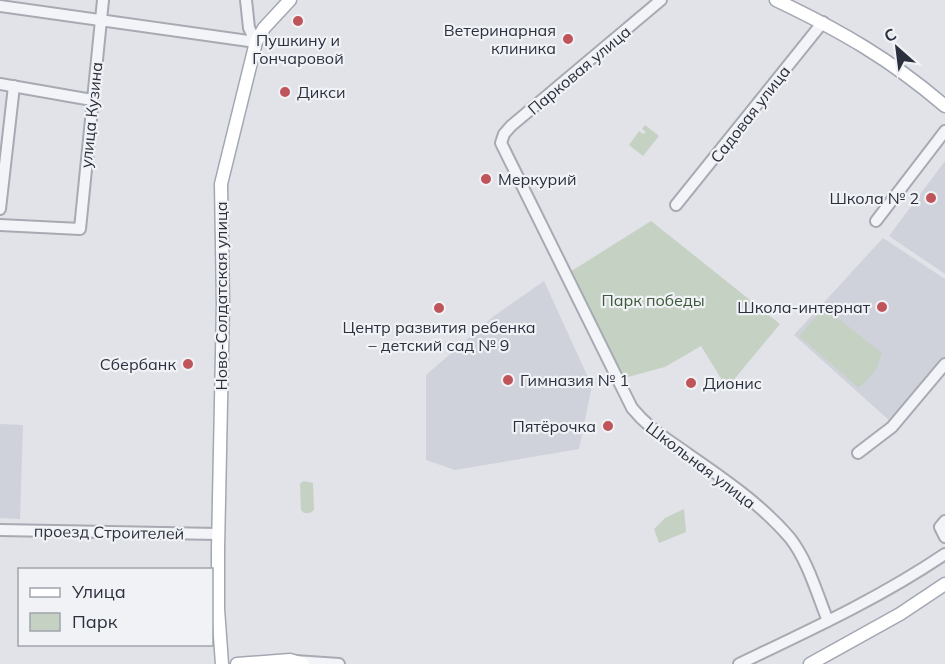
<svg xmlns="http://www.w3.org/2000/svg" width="945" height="664" font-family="Mulish,sans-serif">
  <rect width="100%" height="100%" fill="#e1e3e8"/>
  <!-- built -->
  <path fill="#cfd2da" d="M945,161V274L889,236Z
    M883,238L945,279V357L891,422L794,335Z
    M544,281L592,386L579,449L455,470L426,460V375L494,316Z
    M0,424L23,425L20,519L0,518Z"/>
  <!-- green -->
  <path fill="#c5d1c3" d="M645,125L659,136L643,156L629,145L639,131L643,134L646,132L642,129Z
    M651,221L780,324L727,388L701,346L665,367L624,378L570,272Z
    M824,307L882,353L876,370L859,388L799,336Z
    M303,481L313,483L314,510L310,513H304L301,510L300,484Z
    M684,509L686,532L659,543L654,529L665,518Z"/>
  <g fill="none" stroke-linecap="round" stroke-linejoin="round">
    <defs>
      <path id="minor" d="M246,0L249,28L256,42
        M661,0L511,126L504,134L501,143L632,408C649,429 666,438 688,454C723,478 762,505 790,538C808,561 817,594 828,621
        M0,6L256,42
        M0,84L92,100
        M676,205L823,22
        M0,209L14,86
        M876,221L945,131
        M0,225L80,229L103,0
        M858,453L892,427L945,364
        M945,521L940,527L945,537
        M0,530L218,534
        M295,661L339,664
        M739,664C810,630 880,598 945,554"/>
      <path id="major" d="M776,0C841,31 890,59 945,106
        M222,664L218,609V549L223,304L221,184L256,42L264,28L290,0
        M237,664L290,660L303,664
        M810,664L900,614L945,584"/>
    </defs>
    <!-- minor casing -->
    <use href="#minor" stroke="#a7aab2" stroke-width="14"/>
    <!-- major casing -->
    <use href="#major" stroke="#a2a7b2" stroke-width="15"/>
    <!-- minor -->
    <use href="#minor" stroke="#f3f4f7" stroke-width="10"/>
    <!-- major -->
    <use href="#major" stroke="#fff" stroke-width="12"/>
  </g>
  <!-- markers -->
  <g fill="#bf545b" stroke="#f0f2f6" stroke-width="2">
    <circle cx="298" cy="21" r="6"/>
    <circle cx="568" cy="39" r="6"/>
    <circle cx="285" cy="92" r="6"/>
    <circle cx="486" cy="179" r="6"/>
    <circle cx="931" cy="198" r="6"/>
    <circle cx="882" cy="307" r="6"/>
    <circle cx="439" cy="308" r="6"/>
    <circle cx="188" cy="364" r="6"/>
    <circle cx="508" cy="380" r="6"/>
    <circle cx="691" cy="383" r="6"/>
    <circle cx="608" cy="426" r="6"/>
  </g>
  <g text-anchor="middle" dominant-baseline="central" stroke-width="4.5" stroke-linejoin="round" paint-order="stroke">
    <!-- poi labels -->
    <g font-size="16" fill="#2b303e" stroke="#f0f2f6" text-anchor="end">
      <text x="556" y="30">Ветеринарная<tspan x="556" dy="18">клиника</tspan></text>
      <text x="298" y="40" text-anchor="middle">Пушкину и<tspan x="298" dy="18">Гончаровой</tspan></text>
      <text x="297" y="92" text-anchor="start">Дикси</text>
      <text x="498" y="179" text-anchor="start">Меркурий</text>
      <text x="919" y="198">Школа № 2</text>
      <text x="870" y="307">Школа-интернат</text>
      <text x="439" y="327" text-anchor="middle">Центр развития ребенка<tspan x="439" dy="18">– детский сад № 9</tspan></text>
      <text x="176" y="364">Сбербанк</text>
      <text x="520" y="380" text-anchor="start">Гимназия № 1</text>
      <text x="703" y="383" text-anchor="start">Дионис</text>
      <text x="596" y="426">Пятёрочка</text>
    </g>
    <!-- street labels -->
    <g font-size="16" fill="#2b303e" stroke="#f0f2f6">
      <text transform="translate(579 70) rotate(-40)">Парковая улица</text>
      <text transform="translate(750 114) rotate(-52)">Садовая улица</text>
      <text transform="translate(91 115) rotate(-84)">улица Кузина</text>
      <text transform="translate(221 296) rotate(-90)">Ново-Солдатская улица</text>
      <text transform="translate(701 465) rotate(37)">Школьная улица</text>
      <text transform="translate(109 532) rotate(1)">проезд Строителей</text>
    </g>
    <!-- park labels -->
    <g font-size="16" fill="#3d583a" stroke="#f0f2f6">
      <text x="653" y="300">Парк победы</text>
    </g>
  </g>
  <!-- legend -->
  <rect x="18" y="568" width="195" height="78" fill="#f0f2f6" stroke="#a1a4ac" stroke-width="1.5"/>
  <rect x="30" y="588" width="30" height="9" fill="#ffffff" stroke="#a1a4ac" stroke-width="1.5"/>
  <text x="72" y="598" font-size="18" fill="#2b303e">Улица</text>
  <rect x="30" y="613" width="30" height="18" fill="#c5d1c3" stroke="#a1a4ac" stroke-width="1.5"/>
  <text x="72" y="628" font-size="18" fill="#2b303e">Парк</text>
  <!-- north arrow -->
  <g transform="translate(897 48) rotate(332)" stroke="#f0f2f6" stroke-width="4.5" paint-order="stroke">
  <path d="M0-4.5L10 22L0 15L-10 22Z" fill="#2b303e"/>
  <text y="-9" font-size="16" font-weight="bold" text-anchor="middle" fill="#2b303e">С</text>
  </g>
</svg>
